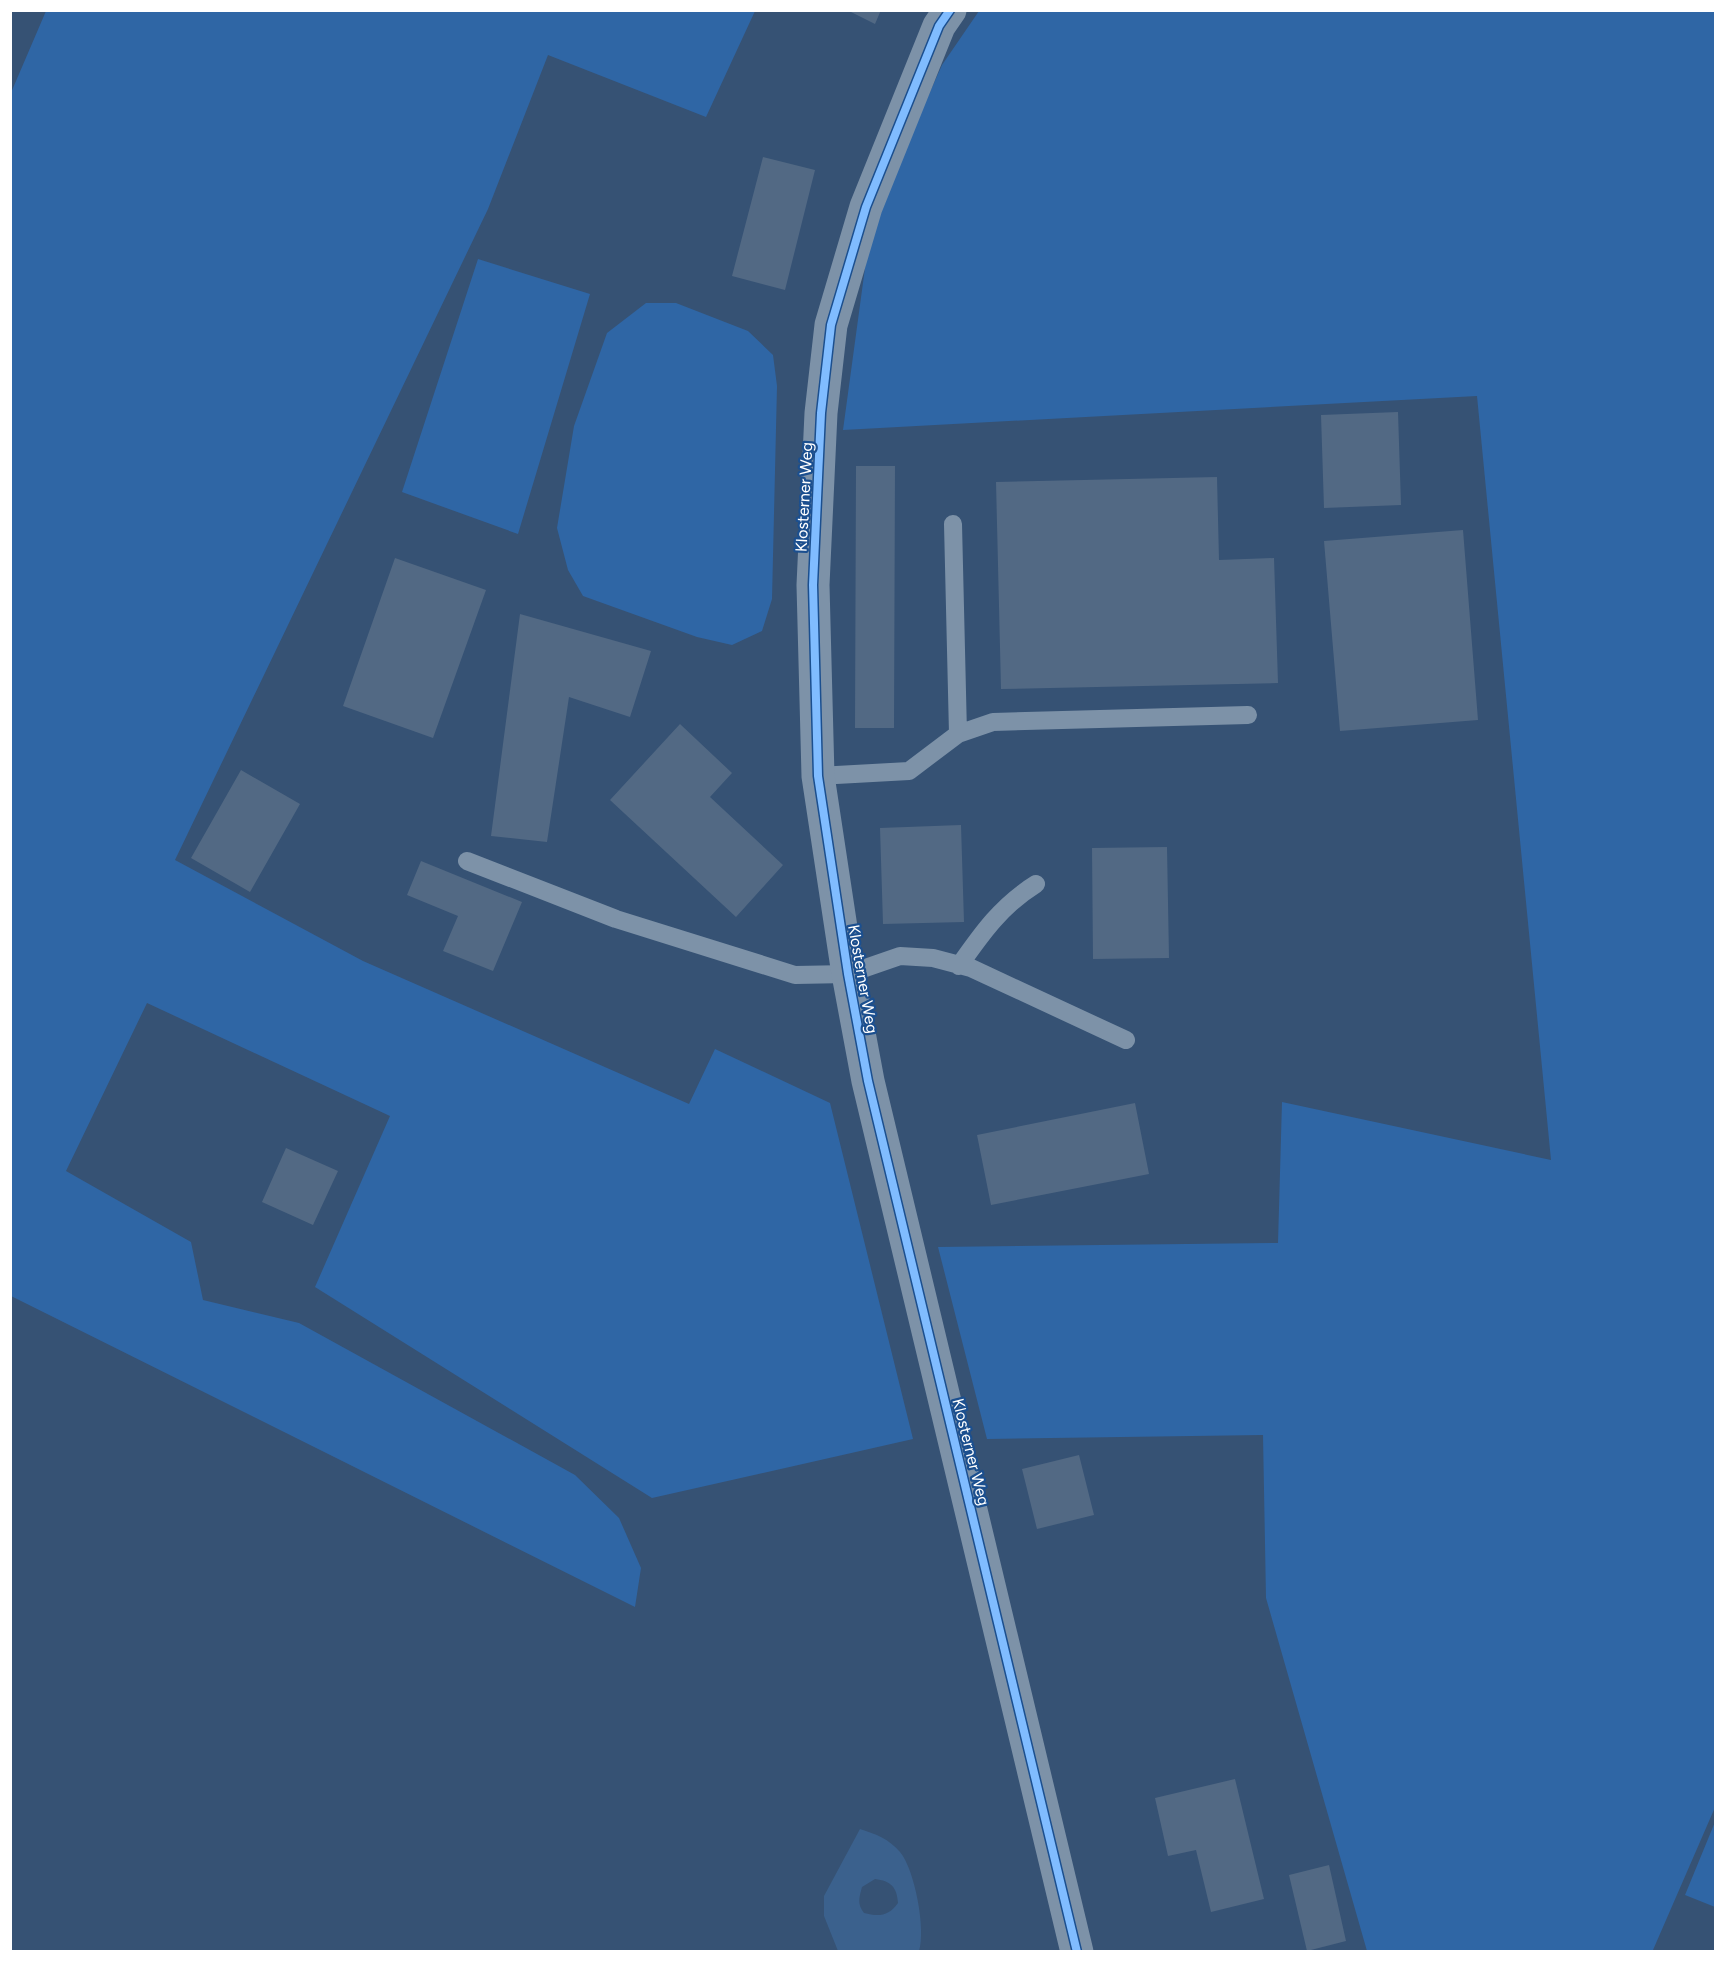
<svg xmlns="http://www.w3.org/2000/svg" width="1726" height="1962" font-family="Figtree,sans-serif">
  <rect width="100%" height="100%" fill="#365274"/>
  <!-- green -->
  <path fill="#2f66a5" d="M46,11H755L706,117L548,55L488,209L175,860L363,961L689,1104L715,1049L830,1103L913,1439L652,1498L315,1287L390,1116L147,1003L66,1171L191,1242L203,1300L299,1323L575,1475L619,1518L641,1568L635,1607L11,1296L10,95Z
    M979,11H1715L1716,1805L1653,1950L1367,1951L1266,1598L1263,1435L987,1439L938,1247L1278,1243L1282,1102L1551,1160L1477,396L843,430L871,224L942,65Z
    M478,259L590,294L518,534L402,492Z
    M646,303H676L748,331L773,355L777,386L772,599L762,631L732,645L697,637L583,596L568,570L557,528L574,426L607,333Z
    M1715,1822L1716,1907H1715L1685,1895Z"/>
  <!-- water -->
  <path fill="#3b618d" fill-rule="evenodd" d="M860,1829C876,1834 889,1839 900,1852C915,1870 926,1930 919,1951H838L824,1916V1896ZM875,1879C891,1881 897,1887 898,1903C889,1916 879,1917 864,1913C857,1904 859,1898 862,1887Z"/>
  <!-- building -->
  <path fill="#526984" d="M847,10H881L875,24Z
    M763,157L815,170L785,290L732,276Z
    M1398,412L1401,505L1324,508L1321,415Z
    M856,466H895L894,728H855Z
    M1217,477L1219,560L1274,558L1278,683L1001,689L996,482Z
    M1463,530L1478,720L1340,731L1324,541Z
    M395,558L486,590L433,738L343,706Z
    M520,614L651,651L630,717L569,697L547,842L491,836Z
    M680,724L732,773L710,797L783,865L736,917L610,800Z
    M241,770L300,804L250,892L191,858Z
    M961,825L964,922L883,924L880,828Z
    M1167,847L1169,958L1093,959L1092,848Z
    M421,861L522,902L493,971L443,951L458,916L407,895Z
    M1135,1103L1149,1174L991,1205L977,1135Z
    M286,1148L338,1171L313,1225L262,1202Z
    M1079,1455L1094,1515L1037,1529L1022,1469Z
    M1235,1779L1264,1899L1211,1912L1196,1850L1168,1856L1155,1798Z
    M1329,1865L1346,1941L1307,1951L1289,1875Z"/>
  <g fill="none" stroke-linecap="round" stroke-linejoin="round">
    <!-- lane -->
    <path stroke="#7d92a8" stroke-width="18" d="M953,524L958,734
      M818,776L909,771L958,734L993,722L1248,715
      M467,861L616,919L795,975L848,974L900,956L933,958L971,968L1126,1040
      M959,966C982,933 1002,905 1036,884"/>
    <!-- street -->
    <path stroke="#7d92a8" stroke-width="33" d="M950,10L939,26L866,207L831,325L821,413L813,585L818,776L848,974L868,1081L1077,1952"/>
    <defs>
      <path id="cycleway" d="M950,10L939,26L866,207L831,325L821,413L813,585L818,776L848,974L868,1081L1077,1952"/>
    </defs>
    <!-- cycleway casing -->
    <use href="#cycleway" stroke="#1b4f8f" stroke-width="11"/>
    <!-- cycleway -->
    <use href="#cycleway" stroke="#80bcff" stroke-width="8"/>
  </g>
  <g text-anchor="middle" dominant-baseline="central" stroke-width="4.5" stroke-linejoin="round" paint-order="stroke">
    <!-- street labels -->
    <g font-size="16" fill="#fff" stroke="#1b4f8f">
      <text transform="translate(804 497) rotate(-87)">Klosterner Weg</text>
      <text transform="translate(863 979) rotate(80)">Klosterner Weg</text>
      <text transform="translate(971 1452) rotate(76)">Klosterner Weg</text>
    </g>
  </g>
  <!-- border -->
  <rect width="1726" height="1962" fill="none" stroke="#ffffff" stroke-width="24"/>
</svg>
